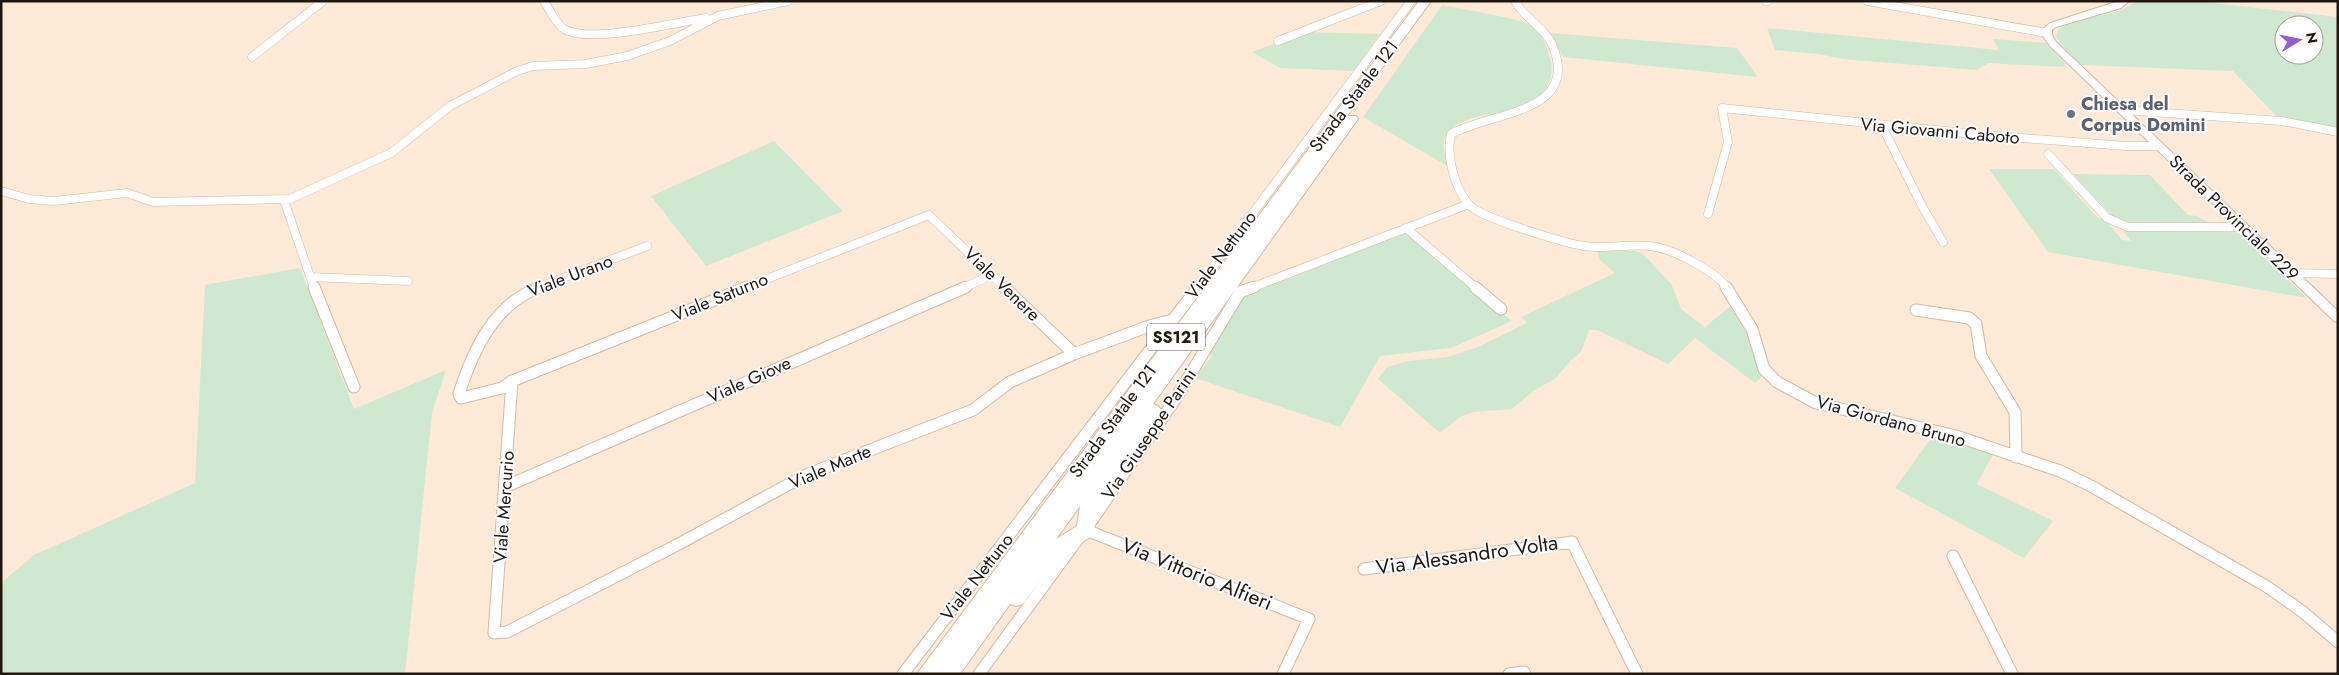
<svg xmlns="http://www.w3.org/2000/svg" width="2339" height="675" font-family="Jost,sans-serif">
  <rect width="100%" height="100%" fill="#feead7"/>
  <!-- green -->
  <path fill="#cee9cf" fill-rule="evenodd" d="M2135,1H2195L2338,17V130L2279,119L2233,71L2082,65L2077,64L2056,37L2058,30C2076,16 2124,16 2135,1ZM2284,25H2314V55H2284Z
    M1442,5C1457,8 1522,19 1531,25C1540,31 1546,45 1549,54C1552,62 1552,68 1551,76C1542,121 1475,105 1449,131C1439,142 1445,155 1449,167L1363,117Z
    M1767,28L1999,50L1993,39L2046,43L2066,64L2063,67L1988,63L1977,70L1842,59L1819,54L1775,50Z
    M1304,32L1380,34L1353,71L1280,68L1252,52Z
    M1550,33L1737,48L1758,77L1563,57Z
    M774,141L843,211L706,266L651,196Z
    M1989,169H2054L2096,216L2110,225L2122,240L2131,241L2123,231L2233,232L2240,234L2307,298L2048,252Z
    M2073,174L2150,175L2188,215L2197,216L2213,225L2128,223L2114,218Z
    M1403,232L1408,234L1512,321L1451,348L1380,356L1340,427L1195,378L1212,356L1208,353L1243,295Z
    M1597,250L1635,251L1643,254L1672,285L1681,309L1705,327L1734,303L1764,375L1755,383L1695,338L1668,364L1597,330H1589L1581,352L1570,361L1555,379L1533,391L1512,409L1473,412L1460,417L1440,433L1378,379L1387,367L1409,361L1448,357L1478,347L1527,323L1521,317L1615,273L1600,260Z
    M300,268L354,409L446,370L432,413L405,674H1V583L34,555L195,483L205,285Z
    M1932,437L1993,454L1977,484L2053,521L2024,558L1895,488Z"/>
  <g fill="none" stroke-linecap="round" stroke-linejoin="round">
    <defs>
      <path id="minor-far1" d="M544,1C550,10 557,27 568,31C597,42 673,23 706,18
        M1515,1C1524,18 1544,27 1552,44C1582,114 1493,111 1451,134C1446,156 1455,193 1473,208C1487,219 1564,243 1584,246C1608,250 1633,242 1656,247C1674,250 1717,272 1727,288
        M1766,1H1768
        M1867,1L2047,33
        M1278,41L1381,1
        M252,57L323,1
        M2122,110L2282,121L2338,132
        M1882,126L1921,204L1943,242
        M2048,154L2107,218L2128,227H2243
        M1,191L29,199L54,201L127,193L153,202L290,199L391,153L450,106L517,71L533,66L586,64L627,56L670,41L718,16L788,1
        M284,200L314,288
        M1708,214L1728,142L1722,108L1983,135L2126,146H2158
        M1406,228L1476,288
        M2290,273L2338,274
        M310,277L408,281
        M537,288L647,246
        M744,288L929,215L1005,288
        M963,288L992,275
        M1197,288L1411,1
        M1251,288L1469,204"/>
      <path id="minor" d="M314,287L354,387
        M540,287C494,304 473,350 459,394L461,398L502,388L512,381L747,287
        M1004,287L1074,354
        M1475,287L1501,309
        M1726,287L1752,329L1764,369L1777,382L1816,403L1956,436L2060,471L2091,486L2266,586L2303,612L2338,642
        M1916,310L1969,318L1976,324L1981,356L2015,412L2016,457
        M512,381L494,633L507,632L675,546L806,475L973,410L1010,382L1074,354L1149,326L1173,320
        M507,486L966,287
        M1090,523L1176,398L1240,292L1254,287
        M1086,530L1309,619L1283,674
        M1953,556L2012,674
        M1364,569L1572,542L1637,674
        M903,674L1198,287
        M979,674L1078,539
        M1509,674L1524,672L1525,674"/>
      <path id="tertiary" d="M2119,1H2129L2121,8L2056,27L2052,30V35L2056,42L2338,311V322L2334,321L2050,46L2042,35L2043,29L2050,23Z"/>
      <path id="primary" d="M1419,1H1431L1347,116H1356L1358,119L1153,404L1158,406L1161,410L1099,503L1093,535L1059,557L1023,604L1016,606L1010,604L960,674H917ZM1080,506L1077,526L1056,539Z"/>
    </defs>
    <!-- minor-far1 casing -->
    <use href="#minor-far1" stroke="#d2baa2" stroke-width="9"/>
    <!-- minor casing -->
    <use href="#minor" stroke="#d2baa2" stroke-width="13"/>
    <!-- tertiary casing -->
    <use href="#tertiary" stroke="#d2baa2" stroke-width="2"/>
    <!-- primary casing -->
    <use href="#primary" stroke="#d2baa2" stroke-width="2"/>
    <!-- minor-far1 -->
    <use href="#minor-far1" stroke="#fff" stroke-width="8"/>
    <!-- minor -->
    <use href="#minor" stroke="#fff" stroke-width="11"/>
    <!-- tertiary -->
    <use href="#tertiary" fill="#fff" fill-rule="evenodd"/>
    <!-- primary -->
    <use href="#primary" fill="#fff" fill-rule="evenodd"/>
  </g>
  <!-- markers -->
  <circle fill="#6b7280" stroke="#fff" stroke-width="2" cx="2071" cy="114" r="5"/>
  <g text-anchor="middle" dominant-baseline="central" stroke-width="4" stroke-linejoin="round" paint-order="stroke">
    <!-- shield labels -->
    <rect fill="#fff" stroke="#635d56" stroke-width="1" x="1147" y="323.5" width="58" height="27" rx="4"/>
    <g font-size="16" font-weight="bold" fill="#20170e">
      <text x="1176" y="337">SS121</text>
    </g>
    <!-- street labels -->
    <g font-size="18" fill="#20170e" stroke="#fff">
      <text transform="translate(1354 96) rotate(-53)">Strada Statale 121</text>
      <text transform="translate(1940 131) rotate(5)">Via Giovanni Caboto</text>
      <text transform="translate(2234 218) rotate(44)">Strada Provinciale 229</text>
      <text transform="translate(1221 255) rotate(-53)">Viale Nettuno</text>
      <text transform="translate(570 276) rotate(-21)">Viale Urano</text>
      <text transform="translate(1002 284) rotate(44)">Viale Venere</text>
      <text transform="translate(720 297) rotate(-22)">Viale Saturno</text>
      <text transform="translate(749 380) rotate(-24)">Viale Giove</text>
      <text transform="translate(1113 421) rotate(-54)">Strada Statale 121</text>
      <text transform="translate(1891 421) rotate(15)">Via Giordano Bruno</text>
      <text transform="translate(1149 434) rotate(-56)">Via Giuseppe Parini</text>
      <text transform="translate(830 467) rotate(-23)">Viale Marte</text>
      <text transform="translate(504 507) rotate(-86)">Viale Mercurio</text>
      <text transform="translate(977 577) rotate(-52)">Viale Nettuno</text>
    </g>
    <!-- worship labels -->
    <g font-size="18" font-weight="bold" fill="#5b616d" stroke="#fff" text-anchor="start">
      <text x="2081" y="104">Chiesa del<tspan x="2081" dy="21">Corpus Domini</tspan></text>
    </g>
    <!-- near-street labels -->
    <g font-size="21" fill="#20170e" stroke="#fff">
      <text transform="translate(1467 555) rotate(-8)">Via Alessandro Volta</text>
      <text transform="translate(1197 574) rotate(22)">Via Vittorio Alfieri</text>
    </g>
  </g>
  <!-- border -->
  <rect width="2339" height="675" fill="none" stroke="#20170e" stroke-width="5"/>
  <!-- north arrow -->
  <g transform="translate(2299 40) rotate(80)"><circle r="24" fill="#ffffff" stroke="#a6a29f"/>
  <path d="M0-4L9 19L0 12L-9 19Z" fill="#945dd6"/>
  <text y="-8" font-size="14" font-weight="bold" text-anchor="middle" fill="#20170e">N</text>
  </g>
</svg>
